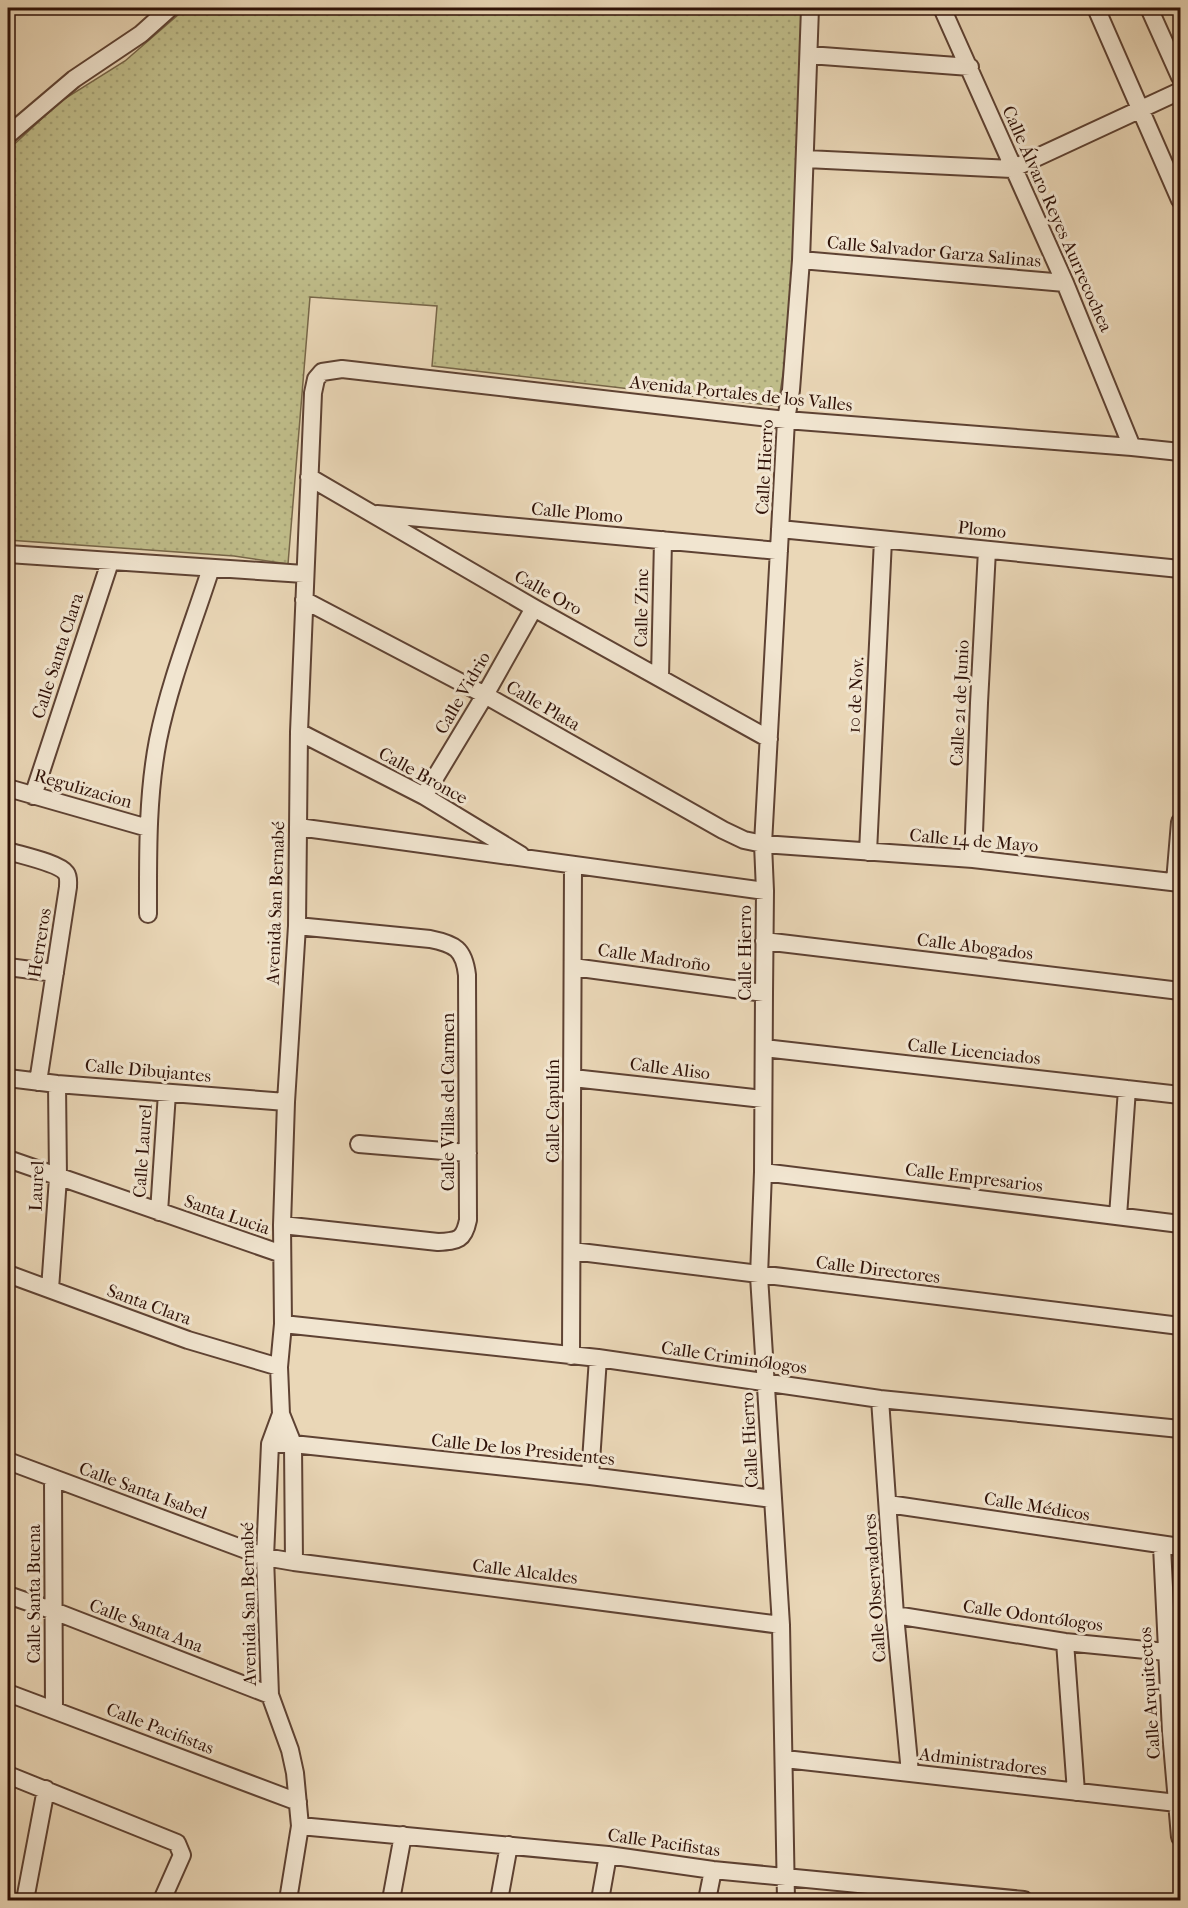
<svg xmlns="http://www.w3.org/2000/svg" width="1188" height="1908" font-family="'IM FELL French Canon',serif">
  <defs>
    <pattern id="grass-dots" width="8" height="8" patternUnits="userSpaceOnUse" patternTransform="scale(1.5)"><rect width="8" height="8" fill="#bfbc89"/><path d="M2 2h.1M6 6h.1" fill="none" stroke="#a4a175" stroke-width="1.8" stroke-linecap="round"/></pattern>
  </defs>
  <rect width="100%" height="100%" fill="#ead7b7"/>
  <filter id="stains"><feTurbulence type="fractalNoise" baseFrequency=".00333" numOctaves="4"/><feColorMatrix values="0 0 0 0 .2 0 0 0 0 .09 0 0 0 0 .02 0 0 0 .5 -.17"/></filter>
  <radialGradient id="worn" r=".72"><stop offset=".6" stop-color="#630" stop-opacity="0"/><stop offset="1" stop-color="#630" stop-opacity=".3"/></radialGradient>
  <!-- grass -->
  <path fill="url(#grass-dots)" stroke="#776648" stroke-width="1.5" d="M186,8H808L787,348L778,406L432,366L437,306L310,297L288,564L234,556L8,540V150L61,101L125,61Z"/>
  <g fill="none" stroke-linecap="round" stroke-linejoin="round">
    <defs>
      <path id="minor" d="M942,8L1065,283L1132,447
        M1096,8L1180,200
        M1149,8L1180,77
        M809,55L970,67
        M8,135L74,79L141,34L170,8
        M806,159L1012,169L1180,91
        M801,260L1065,283
        M309,477L534,608L769,739
        M377,514L779,551
        M780,529L1180,569
        M8,554L304,574
        M304,600L485,695L723,830L744,840L763,844L973,859L1180,883
        M660,677L663,540
        M299,732L424,796L521,855
        M8,788L148,828
        M33,796L110,562
        M424,796L485,695L534,608
        M298,827L765,891
        M8,851C20,855 59,863 66,873C69,877 68,882 68,887L38,1082
        M868,852L883,540
        M973,859L979,703L987,550
        M1175,882L1180,822
        M148,914C148,856 147,797 158,740C170,681 193,624 211,568
        M764,941L1180,991
        M8,967L55,973
        M573,967L764,993
        M764,1048L1180,1095
        M8,1078L57,1084L286,1102
        M573,1078L763,1099
        M359,1144L468,1153
        M8,1159L282,1254
        M763,1172L1180,1224
        M159,1212L167,1093
        M1118,1216L1127,1089
        M282,1225L438,1242C458,1241 464,1240 468,1220L467,975C464,949 455,944 430,939L297,926
        M572,1251L1180,1326
        M8,1274L188,1340L279,1367
        M50,1289L58,1178L57,1084
        M283,1324L598,1358L880,1399L1180,1429
        M571,1356L573,866
        M880,1399L895,1615L910,1773
        M281,1414L270,1444L265,1557L270,1695L290,1750L295,1773L300,1826L288,1900
        M270,1444H293L590,1476L773,1499
        M8,1461L265,1557L294,1562L781,1625
        M590,1476L598,1358
        M53,1479L54,1709
        M888,1504L1180,1547
        M1162,1546L1171,1732L1180,1837
        M294,1562L293,1444L281,1414L279,1367L283,1324L282,1225L286,1102L297,926L299,732L313,393L316,379L322,372L342,369L786,420L1132,447L1180,452
        M8,1595L54,1611L270,1695
        M895,1615L1065,1642L1166,1652
        M1065,1642L1076,1792
        M8,1693L298,1802
        M785,1759L1177,1803
        M8,1775L177,1843L182,1855L162,1900
        M300,1826L608,1855L713,1870L1024,1900
        M25,1900L46,1789
        M391,1900L403,1835
        M499,1900L509,1845
        M600,1900L608,1855
        M707,1900L713,1870
        M786,1900L781,1625L759,1276L763,1172L764,993L765,891L763,844L786,420L791,390L801,260L810,8"/>
    </defs>
    <!-- minor casing -->
    <use href="#minor" stroke="#5e4233" stroke-width="20"/>
    <!-- minor -->
    <use href="#minor" stroke="#f1e5d0" stroke-width="16"/>
  </g>
  <g text-anchor="middle" dominant-baseline="central" stroke-width="6" stroke-linejoin="round" paint-order="stroke">
    <!-- street labels -->
    <g font-size="18" fill="#2f1107" stroke="#f1e5d0">
      <text transform="translate(1057 219) rotate(66)">Calle Álvaro Reyes Aurrecochea</text>
      <text transform="translate(934 252) rotate(5)">Calle Salvador Garza Salinas</text>
      <text transform="translate(741 394) rotate(6)">Avenida Portales de los Valles</text>
      <text transform="translate(765 467) rotate(-87)">Calle Hierro</text>
      <text transform="translate(577 513) rotate(5)">Calle Plomo</text>
      <text transform="translate(982 530) rotate(6)">Plomo</text>
      <text transform="translate(548 593) rotate(29)">Calle Oro</text>
      <text transform="translate(642 608) rotate(-89)">Calle Zinc</text>
      <text transform="translate(58 656) rotate(-72)">Calle Santa Clara</text>
      <text transform="translate(463 693) rotate(-60)">Calle Vidrio</text>
      <text transform="translate(856 695) rotate(-87)">10 de Nov.</text>
      <text transform="translate(960 703) rotate(-87)">Calle 21 de Junio</text>
      <text transform="translate(543 706) rotate(30)">Calle Plata</text>
      <text transform="translate(423 776) rotate(29)">Calle Bronce</text>
      <text transform="translate(83 789) rotate(16)">Regulizacion</text>
      <text transform="translate(974 841) rotate(5)">Calle 14 de Mayo</text>
      <text transform="translate(276 903) rotate(-88)">Avenida San Bernabé</text>
      <text transform="translate(40 943) rotate(-81)">Herreros</text>
      <text transform="translate(975 947) rotate(7)">Calle Abogados</text>
      <text transform="translate(745 953) rotate(-90)">Calle Hierro</text>
      <text transform="translate(654 958) rotate(8)">Calle Madroño</text>
      <text transform="translate(974 1052) rotate(6)">Calle Licenciados</text>
      <text transform="translate(670 1069) rotate(7)">Calle Aliso</text>
      <text transform="translate(148 1071) rotate(5)">Calle Dibujantes</text>
      <text transform="translate(448 1102) rotate(-90)">Calle Villas del Carmen</text>
      <text transform="translate(553 1111) rotate(-90)">Calle Capulín</text>
      <text transform="translate(143 1151) rotate(-86)">Calle Laurel</text>
      <text transform="translate(974 1178) rotate(7)">Calle Empresarios</text>
      <text transform="translate(37 1186) rotate(-88)">Laurel</text>
      <text transform="translate(227 1215) rotate(19)">Santa Lucia</text>
      <text transform="translate(878 1270) rotate(7)">Calle Directores</text>
      <text transform="translate(149 1305) rotate(20)">Santa Clara</text>
      <text transform="translate(734 1358) rotate(8)">Calle Criminólogos</text>
      <text transform="translate(750 1440) rotate(-93)">Calle Hierro</text>
      <text transform="translate(523 1450) rotate(6)">Calle De los Presidentes</text>
      <text transform="translate(143 1491) rotate(20)">Calle Santa Isabel</text>
      <text transform="translate(1037 1507) rotate(9)">Calle Médicos</text>
      <text transform="translate(525 1572) rotate(7)">Calle Alcaldes</text>
      <text transform="translate(875 1588) rotate(-94)">Calle Observadores</text>
      <text transform="translate(34 1594) rotate(-90)">Calle Santa Buena</text>
      <text transform="translate(249 1604) rotate(-91)">Avenida San Bernabé</text>
      <text transform="translate(1033 1616) rotate(8)">Calle Odontólogos</text>
      <text transform="translate(146 1626) rotate(21)">Calle Santa Ana</text>
      <text transform="translate(1150 1693) rotate(-94)">Calle Arquitectos</text>
      <text transform="translate(160 1729) rotate(21)">Calle Pacifistas</text>
      <text transform="translate(983 1762) rotate(7)">Administradores</text>
      <text transform="translate(664 1843) rotate(8)">Calle Pacifistas</text>
    </g>
  </g>
  <!-- margin -->
  <rect width="1188" height="1908" fill="none" stroke="#ead7b7" stroke-width="30"/>
  <rect x="9" y="9" width="1170" height="1890" fill="none" stroke="#2f1107" stroke-width="3"/>
  <rect x="15" y="15" width="1158" height="1878" fill="none" stroke="#2f1107" stroke-width="1.5"/>
  <rect width="100%" height="100%" filter="url(#stains)"/>
  <rect width="100%" height="100%" fill="url(#worn)"/>
</svg>
